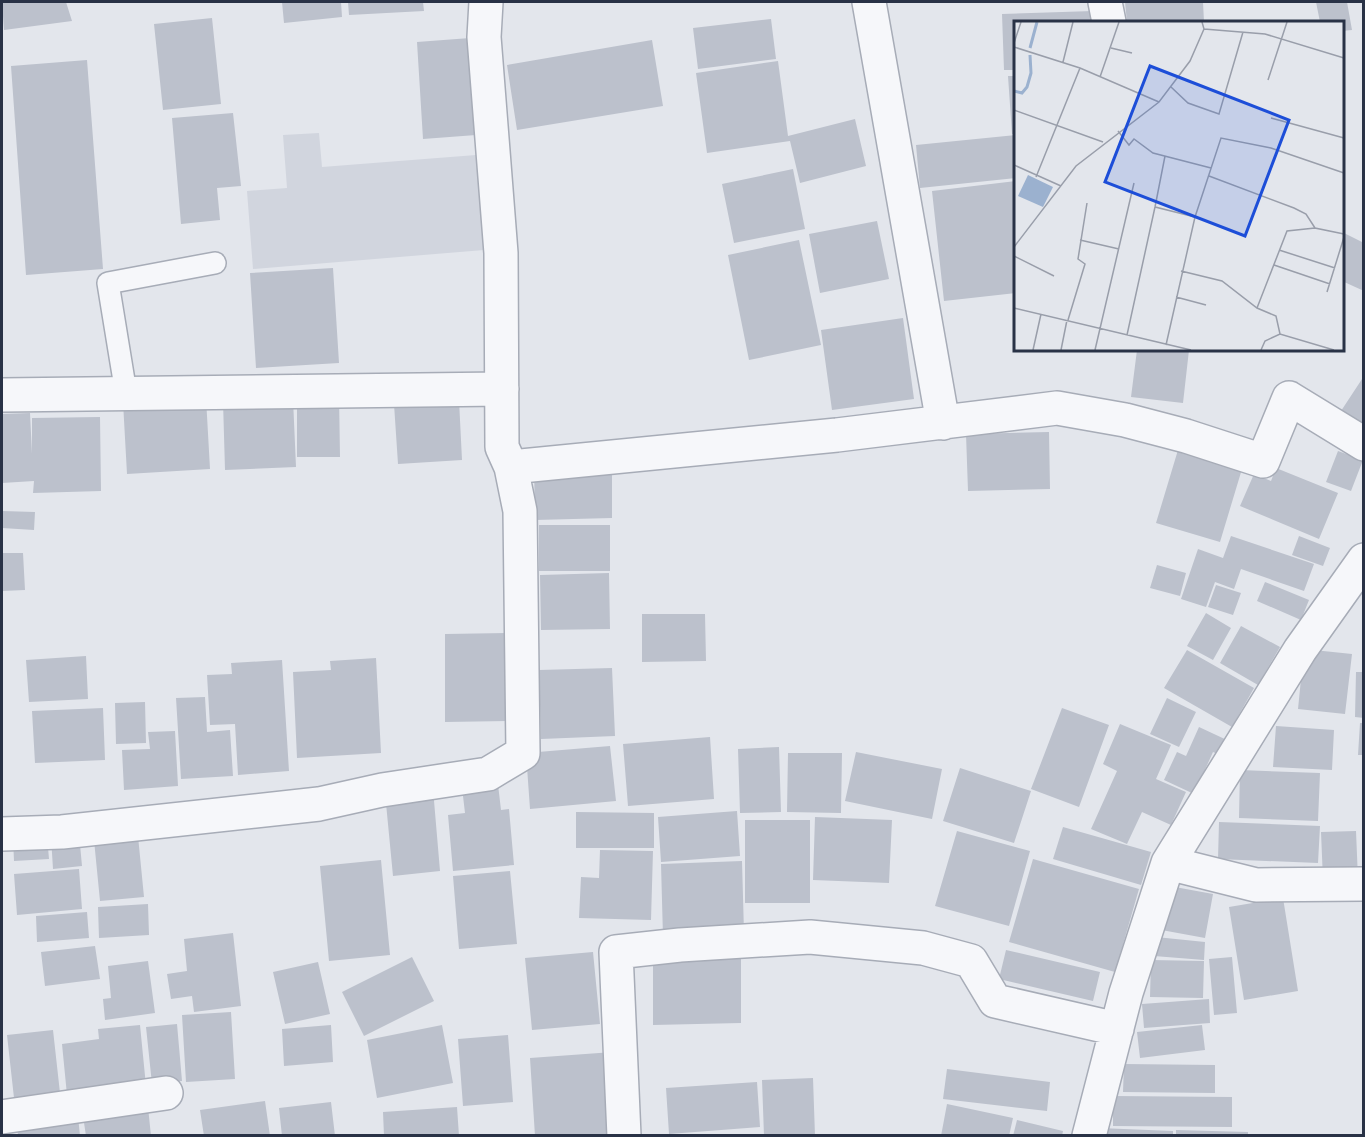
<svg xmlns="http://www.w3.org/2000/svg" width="1365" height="1137" font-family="Figtree,sans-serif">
  <rect width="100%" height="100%" fill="#e3e6ec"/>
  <!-- built -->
  <path fill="#d1d5de" d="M319,133L322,167L476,155L484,250L253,269L247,191L287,188L283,135Z"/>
  <!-- building -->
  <path fill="#bcc1cc" d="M2,2H66L72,21L4,30Z
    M282,2H341L342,17L284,23Z
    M348,2H423L424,11L349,15Z
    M1125,2H1203L1204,22H1127Z
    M1316,2H1347L1352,30L1342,31V22H1320Z
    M1093,11V22H1016V70H1004L1002,14Z
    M212,18L221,104L163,110L154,24Z
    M771,19L776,59L698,69L693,28Z
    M470,38L476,135L423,139L417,42Z
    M652,40L663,106L517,130L507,65Z
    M87,60L103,269L26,275L11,66Z
    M778,61L788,136L855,119L866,166L800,183L790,141L707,153L696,73Z
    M1008,76H1016V134H1012Z
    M233,113L241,186L217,188L220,220L181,224L172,118Z
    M1016,135V178L920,188L916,145Z
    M793,169L805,229L734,243L722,184Z
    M1016,181V293L944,301L932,191Z
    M877,221L889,279L820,293L809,234Z
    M1342,232L1364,243V291L1342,281Z
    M799,240L821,345L749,360L728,255Z
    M333,268L339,363L256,368L250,273Z
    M903,318L914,399L832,410L821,330Z
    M1137,350H1189L1183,403L1131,397Z
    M1364,376V426L1341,411Z
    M297,395H339L340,457H297Z
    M206,398L210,469L127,474L123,402Z
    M293,399L296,467L225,470L223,401Z
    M459,400L462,460L398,464L394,404Z
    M30,413L32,454V418L100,417L101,491L33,493L34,481L2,483V414Z
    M1049,432L1050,489L968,491L966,434Z
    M1181,440L1245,459L1220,542L1156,523Z
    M1338,451L1363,460L1351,491L1326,482Z
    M612,465V518L535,520L534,466Z
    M1276,468L1338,493L1319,539L1240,506L1254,474L1271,481Z
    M2,511L35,512L34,530L2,528Z
    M539,525H610V571H539Z
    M1231,536L1314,564L1304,591L1241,569L1234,589L1215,582L1206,607L1181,599L1198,549L1223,558Z
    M1299,536L1330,548L1323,566L1292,555Z
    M2,553H23L25,590L2,591Z
    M1157,565L1186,573L1180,596L1150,588Z
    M609,573L610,629L541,630L540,575Z
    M1265,582L1309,600L1301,620L1257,601Z
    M1216,585L1241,593L1233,615L1208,607Z
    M1206,613L1231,628L1213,660L1187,646Z
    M642,614H705L706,661L642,662Z
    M1241,626L1280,647L1258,685L1220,663Z
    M507,633L508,721L445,722V634Z
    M1304,649L1352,654L1345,714L1298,709Z
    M1187,650L1254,688L1232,727L1164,688Z
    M86,656L88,699L29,702L26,660Z
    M376,658L381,753L297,758L293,672L331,670L330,661Z
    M282,660L289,771L238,775L235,724L210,725L207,675L232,674L231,663Z
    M612,668L615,736L541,739L539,670Z
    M1356,672H1364V718L1355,717Z
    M205,697L207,732L230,730L233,776L181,779L176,698Z
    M1167,698L1196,712L1179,747L1150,734Z
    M145,702L146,743L116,744L115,703Z
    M103,708L105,760L35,763L32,711Z
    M1062,708L1109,725L1079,807L1031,789Z
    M1360,723H1364V755H1358Z
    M1120,724L1171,745L1156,779L1186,792L1171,825L1142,812L1127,844L1091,829L1117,771L1103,764Z
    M1276,726L1334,730L1332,770L1273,767Z
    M1199,727L1229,741L1222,756L1213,752L1194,794L1164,780L1177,752L1186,756Z
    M175,731L178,786L124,790L122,750L150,749L148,732Z
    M710,737L714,799L628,806L623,744Z
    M610,746L616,801L530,809L526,753Z
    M779,747L781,812L740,813L738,749Z
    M856,752L942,769L932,819L845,801Z
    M788,753H842L841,813L787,812Z
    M960,768L1031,791L1014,843L943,821Z
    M1240,770L1320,773L1318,821L1239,818Z
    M497,776L501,810L509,809L514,865L453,871L448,815L465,813L461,779Z
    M433,789L440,871L393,876L385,793Z
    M737,811L740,856L661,862L658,817Z
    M576,812L654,813V848H576Z
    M815,817L892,820L889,883L813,880Z
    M745,820H810V903H745Z
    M1219,822L1320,826L1318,863L1218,859Z
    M1063,827L1151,852L1141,885L1053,859Z
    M957,831L1030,851L1009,926L935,906Z
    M1356,831L1358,879L1323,880L1321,832Z
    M79,834L82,866L53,869L51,837Z
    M47,836L49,859L14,861L13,838Z
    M138,836L144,897L100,901L94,840Z
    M600,850L653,851L651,920L579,918L581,877L599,878Z
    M1033,859L1139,889L1115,972L1009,942Z
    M381,860L390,955L329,961L320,866Z
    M742,861L744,933L663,937L661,864Z
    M79,869L82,909L17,915L14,874Z
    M510,871L517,944L459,949L453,876Z
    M1164,885L1213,894L1205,938L1156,929Z
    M1283,898L1298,991L1244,1000L1229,907Z
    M148,904L149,935L99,938L98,907Z
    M87,912L89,938L37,942L36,916Z
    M233,933L241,1006L194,1012L192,996L171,999L167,974L187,971L184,939Z
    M1156,937L1205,942L1204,960L1154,956Z
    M95,946L100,979L45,986L41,952Z
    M1006,950L1100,972L1093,1001L999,979Z
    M593,952L600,1024L532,1030L525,958Z
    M412,957L434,1001L364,1036L342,992Z
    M741,957V1023L653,1025V959Z
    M1232,957L1237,1013L1214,1015L1209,959Z
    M1151,960L1204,961L1203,998L1150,997Z
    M148,961L155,1013L105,1020L103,999L111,998L108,966Z
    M318,962L330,1014L285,1024L273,972Z
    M1209,999L1210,1023L1144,1028L1142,1004Z
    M231,1012L235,1079L186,1082L182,1015Z
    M177,1024L182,1081L152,1084L146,1027Z
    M140,1025L146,1086L67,1095L62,1044L99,1039L98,1029Z
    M331,1025L333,1062L284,1066L282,1029Z
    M442,1025L453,1083L377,1098L367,1040Z
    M1202,1025L1205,1050L1140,1058L1137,1032Z
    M53,1030L60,1093L14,1098L7,1035Z
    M508,1035L513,1102L463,1106L458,1039Z
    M613,1052L620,1136H535L530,1058Z
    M1124,1064L1215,1065V1093L1123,1092Z
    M947,1069L1050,1082L1047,1111L943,1099Z
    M813,1078L815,1136H764L762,1080Z
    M757,1082L760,1127L669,1134L666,1088Z
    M1113,1096L1232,1097V1127L1113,1126Z
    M265,1101L270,1136H204L200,1110Z
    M331,1102L335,1136H282L279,1108Z
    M947,1104L1013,1118L1009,1136H941Z
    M148,1107L151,1136H86L83,1116Z
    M457,1107L459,1136H384L383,1112Z
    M78,1116L80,1136H18L17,1124Z
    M1017,1120L1063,1131L1062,1136H1013Z
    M1099,1128L1173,1131V1136H1098Z
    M1176,1130L1248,1132V1136H1176Z"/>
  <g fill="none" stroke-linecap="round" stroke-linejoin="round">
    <defs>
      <path id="lane" d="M126,393L108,283L215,263"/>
      <path id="street" d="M869,2L943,423
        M1105,2L1109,22
        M2,395L502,389
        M511,467L837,435L1057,408L1125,420L1186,436L1263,461L1289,398L1364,444
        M2,834L62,832L319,804L382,790L488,774L523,753L520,511L511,467L502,447L501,253L484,37L486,2
        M1168,863L1256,885L1364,884
        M2,1117L166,1093
        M624,1136L616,952L680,945L810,937L923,948L971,961L995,1001L1117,1029
        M1089,1136L1126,993L1168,863L1300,650L1364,560"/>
    </defs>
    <!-- lane casing -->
    <use href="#lane" stroke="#a7acb7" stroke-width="24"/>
    <!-- street casing -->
    <use href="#street" stroke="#a7acb7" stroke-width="36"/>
    <!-- lane -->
    <use href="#lane" stroke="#f6f7fa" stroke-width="21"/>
    <!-- street -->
    <use href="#street" stroke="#f6f7fa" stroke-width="33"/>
  </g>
  <!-- overview -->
  <g transform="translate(1014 21)">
    <rect width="330" height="330" fill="#e3e6ec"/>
    <path d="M14,154L39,166L29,186L4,175Z" fill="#9bb1cf"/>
    <path fill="none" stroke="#9bb1cf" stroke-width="3" d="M16,27L23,1M0,70L8,72L13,66L17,52L16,34"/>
    <path fill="none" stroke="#999eaa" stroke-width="1.5" d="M190,8L251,13L330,37M0,22L7,1M0,26L66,47L145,81M97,27L118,32M49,41L59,1M86,56L105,1M254,59L273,1M157,66L174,82L205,93L229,11M0,89L89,121M257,97L330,117M104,110L115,124L120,118L139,132L197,147M0,144L47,165M195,155L280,187L292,193L301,207L330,213M22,156L66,47M141,186L151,135M66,219L105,228M0,226L62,145L145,81L176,40L190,8L188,1M265,229L321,247M0,235L40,255M260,244L316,263M167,250L208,260L243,287L262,295L266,313M313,271L330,216M162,276L192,284M0,287L177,329M243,287L273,210L301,207M54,299L71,243L64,238L73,182M113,314L141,186L181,196M152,324L181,196L207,117L257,127L330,152M19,329L27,293M47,329L53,299M81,329L120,162M247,329L251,320L266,313L320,329"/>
    <path fill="#1d4ed8" fill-opacity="0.15" stroke="#1d4ed8" stroke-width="3" d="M136,45L275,99L231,215L91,161Z"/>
    <rect width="330" height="330" fill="none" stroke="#293246" stroke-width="3"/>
  </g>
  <!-- border -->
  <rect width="1365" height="1137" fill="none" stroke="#293246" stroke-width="6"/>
</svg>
